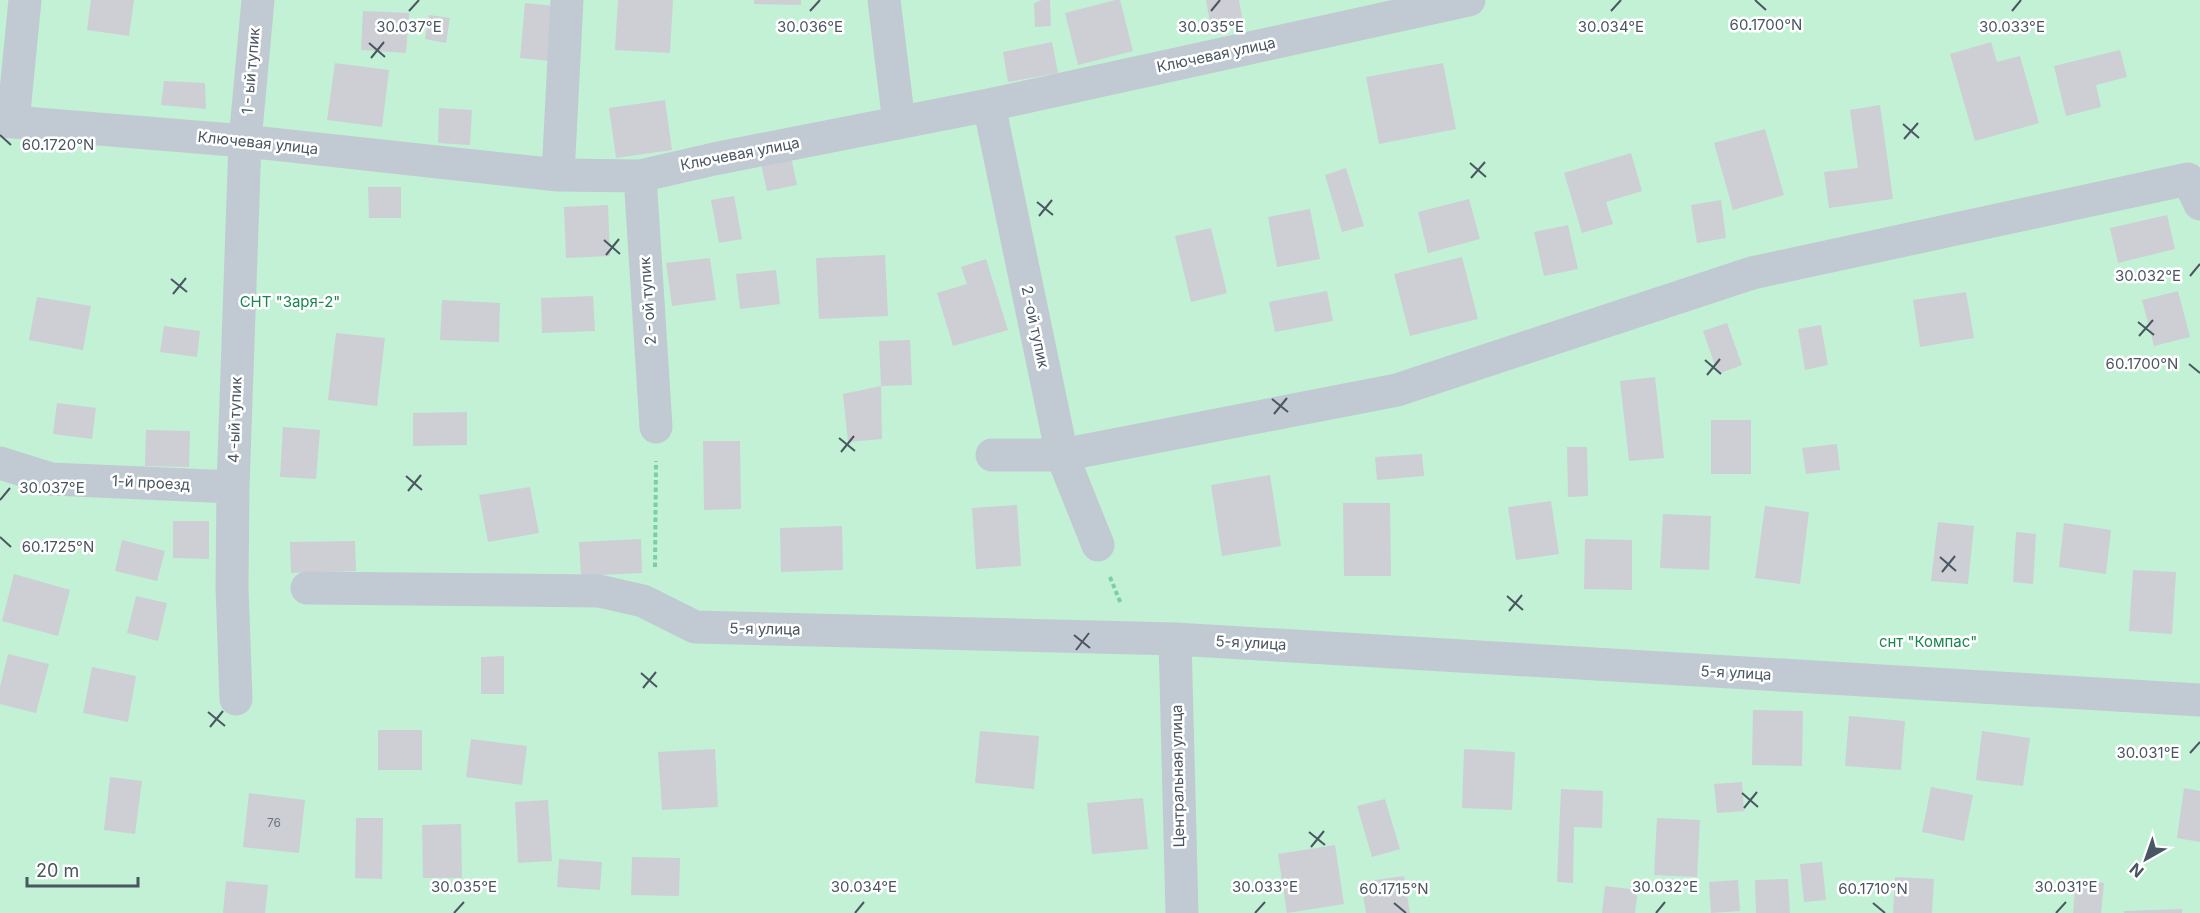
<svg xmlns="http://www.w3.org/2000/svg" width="2200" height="913" viewBox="0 0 2200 913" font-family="Inter,sans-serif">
  <rect width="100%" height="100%" fill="#f5f3f3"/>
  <path fill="#c3f1d5" d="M0,0H2200V913H0Z"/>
  <path fill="#cdcfd5" d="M91,0H134L129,36L87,30Z
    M618,0H673L670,53L615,50Z
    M754,0H801V5L754,4Z
    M1042,0H1050L1051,26L1035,27L1034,3Z
    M1115,0H1120L1133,51L1078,65L1065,13Z
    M1206,0H1239L1243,22L1211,28Z
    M525,3L555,6L549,61L520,58Z
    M363,11L409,13L406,53L361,50Z
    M429,15L450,18L446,43L425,39Z
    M1052,42L1058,73L1008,82L1003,52Z
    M1991,42L1997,62L2020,56L2039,123L1975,141L1950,54Z
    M2120,50L2127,77L2096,85L2101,107L2066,116L2054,66Z
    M335,63L389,70L382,127L327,120Z
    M1443,63L1456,129L1379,144L1366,77Z
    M164,81L205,83L206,109L161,105Z
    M665,100L672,150L616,158L609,108Z
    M1880,105L1893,199L1829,208L1824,172L1858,168L1850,110Z
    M439,108L472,110L470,145L438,143Z
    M1765,129L1784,195L1733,210L1714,143Z
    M790,152L797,185L767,191L760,159Z
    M1631,153L1642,191L1606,202L1613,224L1582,233L1564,173Z
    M1346,168L1364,226L1342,232L1325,175Z
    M368,187H401V218H369Z
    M734,196L742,239L719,243L711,200Z
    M1469,199L1480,239L1428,253L1418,212Z
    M1721,200L1726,238L1697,243L1691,205Z
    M608,205L610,256L566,258L564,207Z
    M1310,209L1320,259L1277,267L1268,217Z
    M2167,215L2175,249L2118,263L2110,228Z
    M1568,225L1578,269L1544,276L1534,232Z
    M1211,228L1227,293L1191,302L1175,236Z
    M885,255L888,316L819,319L816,258Z
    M1462,257L1478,319L1410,336L1394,274Z
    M710,258L716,300L672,306L666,263Z
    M986,259L1008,330L953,346L937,293L967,284L961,267Z
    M776,270L780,304L740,309L736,274Z
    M1327,291L1333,321L1275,332L1269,302Z
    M2178,291L2190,337L2154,346L2142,300Z
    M1966,292L1974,338L1920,347L1913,300Z
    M593,296L595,331L542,333L541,298Z
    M37,297L91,306L83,350L29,340Z
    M442,300L500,303L499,342L440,340Z
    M1727,323L1742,365L1718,374L1703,331Z
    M1821,325L1828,365L1805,370L1798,329Z
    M164,326L200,331L197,357L160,352Z
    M336,333L385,338L377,406L328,400Z
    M910,340L912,385L881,386L879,341Z
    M1655,377L1664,458L1629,461L1620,381Z
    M881,386L882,439L848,442L843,394Z
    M57,403L96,408L92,439L53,434Z
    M467,412V445L413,446V413Z
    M1711,420H1751V474H1711Z
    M283,427L320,430L316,479L280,477Z
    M146,430L190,431L189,467L145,466Z
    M703,441H740L741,509L704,510Z
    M1837,444L1840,470L1806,474L1802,448Z
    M1567,447H1587L1588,496L1568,497Z
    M1422,454L1424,476L1377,480L1375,457Z
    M1270,475L1281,546L1222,556L1211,485Z
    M530,487L539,533L488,542L479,495Z
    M1551,501L1559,554L1516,560L1508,507Z
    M1343,503H1390L1391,576H1344Z
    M1017,505L1021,566L976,569L972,508Z
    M1765,506L1809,512L1800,584L1755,578Z
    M1663,514L1711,516L1709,570L1660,568Z
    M173,521H209V559L173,558Z
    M1938,522L1974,526L1968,584L1931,581Z
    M2064,523L2111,530L2106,574L2059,567Z
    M842,526L843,570L781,572L780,528Z
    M2016,532L2036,534L2033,584L2013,582Z
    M641,539L642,573L581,576L579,542Z
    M1585,539L1632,540V590L1584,589Z
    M122,540L165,551L157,581L115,571Z
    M355,541L356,571L291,573L290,542Z
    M2133,570L2176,572L2172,634L2129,631Z
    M14,574L70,590L58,636L2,621Z
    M136,596L167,603L158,641L127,633Z
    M8,654L49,664L36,713L0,704V687Z
    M504,656V694H481V657Z
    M92,667L136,676L128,722L83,713Z
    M1753,710L1803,711L1802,766L1752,765Z
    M1849,716L1905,721L1901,770L1845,766Z
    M378,730H422V770H378Z
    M980,731L1039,736L1034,789L975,783Z
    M1982,731L2030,738L2023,786L1976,780Z
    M471,739L527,746L522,785L466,777Z
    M715,749L718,807L662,810L658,752Z
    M1464,749L1515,752L1512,810L1462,808Z
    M110,777L142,781L135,834L104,830Z
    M1742,782L1744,811L1717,813L1714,784Z
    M1931,787L1973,795L1964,841L1922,832Z
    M2184,788L2200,791V842L2177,838Z
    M1561,789L1603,791L1602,828L1574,827L1573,883L1557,882Z
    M249,793L305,800L299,853L243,847Z
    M1143,798L1148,849L1092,854L1087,803Z
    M1385,799L1400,849L1372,857L1357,806Z
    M548,800L552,861L518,863L515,802Z
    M356,818H383L382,879L355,878Z
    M1657,818L1700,820L1697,877L1654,875Z
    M461,824L462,878H423L422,825Z
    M1335,845L1344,904L1287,913L1278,854Z
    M632,857L680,858L679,896L631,895Z
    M559,859L602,862L600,890L557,887Z
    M1822,862L1826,900L1804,902L1800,864Z
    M1404,876L1410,913H1366L1361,882Z
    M1895,877L1934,879L1932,913H1893Z
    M1788,879L1790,913H1756L1755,880Z
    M1738,880L1740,911L1711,913L1709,882Z
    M2076,880L2104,883L2101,913H2073Z
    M226,881L268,885L265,913H223Z
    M1605,886L1638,890L1635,913H1602Z
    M2182,909V913H2124V911Z"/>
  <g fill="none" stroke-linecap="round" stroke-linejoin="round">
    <path stroke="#7ad0a6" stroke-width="4" stroke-dasharray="4.5 3" stroke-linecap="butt" d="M655,567L656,461
      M1110,577L1121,604"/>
    <path stroke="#c1cad2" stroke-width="33" d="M884,0L899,123
      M989,105L1062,455L1098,545
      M0,121L245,141L558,175L640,176L714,159L989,105L1469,0
      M13,122L25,0
      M558,175L567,0
      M640,176L656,427
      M992,455H1062L1397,390L1752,273L2188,179L2200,204
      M0,463L51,479L233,487
      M307,588L599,591L643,601L695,627L1175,639L2200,700
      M1175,639L1182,913
      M236,699L232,587L233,487L245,141L258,0"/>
  </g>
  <path fill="none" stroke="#4a5661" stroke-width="2" d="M1755,0L1766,10M409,11L419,0M810,11L820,0M1211,11L1220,0M1611,11L1621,0M2012,11L2021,0M369,43L385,57M371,58L384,42M1903,124L1919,138M0,135L11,145M1904,139L1918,123M1470,163L1486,177M1471,178L1485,162M1037,202L1053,215M1039,216L1052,200M604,240L620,254M606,255L619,239M2190,276L2200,264M171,279L187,292M173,294L186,278M2138,322L2154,335M2139,336L2153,320M1705,360L1721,374M2189,364L2200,373M1707,375L1720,359M1272,399L1288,412M1274,414L1287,398M839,438L855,451M841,452L854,436M406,476L422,490M408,491L421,475M0,500L10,488M0,537L11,547M1940,557L1956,571M1942,572L1955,556M1507,596L1523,610M1509,611L1522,595M1074,635L1090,648M1076,650L1089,633M641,673L657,687M643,688L656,672M208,712L225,726M210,727L223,711M2190,753L2200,742M1742,793L1758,807M1744,808L1757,792M1309,832L1325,845M1311,847L1324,831M1394,903L1406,913M1873,903L1885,913M454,913L464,902M855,913L864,902M1255,913L1265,902M1656,913L1665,902M2056,913L2066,902"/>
  <g text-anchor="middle" stroke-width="5" stroke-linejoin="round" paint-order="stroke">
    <g font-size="12" fill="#6b747e">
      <text x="274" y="827">76</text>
    </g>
    <g font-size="15" fill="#4a5661" stroke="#fff">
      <text transform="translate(1216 55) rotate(-12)" y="5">Ключевая улица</text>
      <text transform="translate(251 71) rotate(-85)" y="5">1 - ый тупик</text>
      <text transform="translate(258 143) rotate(6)" y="5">Ключевая улица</text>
      <text transform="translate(740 154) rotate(-11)" y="5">Ключевая улица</text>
      <text transform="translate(648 301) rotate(-94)" y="5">2 - ой тупик</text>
      <text transform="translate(1035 327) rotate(78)" y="5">2 -ой тупик</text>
      <text transform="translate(235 420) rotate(-88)" y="5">4 -ый тупик</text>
      <text transform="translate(151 483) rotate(3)" y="5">1-й проезд</text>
      <text transform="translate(765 629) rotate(1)" y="5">5-я улица</text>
      <text transform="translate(1251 643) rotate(3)" y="5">5-я улица</text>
      <text transform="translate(1736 673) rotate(3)" y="5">5-я улица</text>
      <text transform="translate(1178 776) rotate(-91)" y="5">Центральная улица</text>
    </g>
    <g font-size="15" fill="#17864f" stroke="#fff">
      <text x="290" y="307">СНТ "Заря-2"</text>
      <text x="1928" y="647">снт "Компас"</text>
    </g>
  </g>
  <g font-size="15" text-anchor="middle" fill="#4a5661" stroke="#fff" stroke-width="5" stroke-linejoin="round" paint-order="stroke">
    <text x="1766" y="30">60.1700°N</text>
    <text x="409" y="32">30.037°E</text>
    <text x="810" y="32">30.036°E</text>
    <text x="1211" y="32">30.035°E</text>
    <text x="1611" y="32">30.034°E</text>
    <text x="2012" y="32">30.033°E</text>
    <text x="58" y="150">60.1720°N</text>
    <text x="2148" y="281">30.032°E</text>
    <text x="2142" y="369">60.1700°N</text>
    <text x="52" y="493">30.037°E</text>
    <text x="58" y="552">60.1725°N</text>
    <text x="2148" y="758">30.031°E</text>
    <text x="464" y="892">30.035°E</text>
    <text x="864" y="892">30.034°E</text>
    <text x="1265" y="892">30.033°E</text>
    <text x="1665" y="892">30.032°E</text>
    <text x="2066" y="892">30.031°E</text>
    <text x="1394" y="894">60.1715°N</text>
    <text x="1873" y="894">60.1710°N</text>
  </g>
  <g transform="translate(2146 859) rotate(220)" stroke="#ffffff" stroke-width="4.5" paint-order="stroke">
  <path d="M0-4.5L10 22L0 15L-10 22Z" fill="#4a5661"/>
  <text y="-9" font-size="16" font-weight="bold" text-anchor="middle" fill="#4a5661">N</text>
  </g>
  <path d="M27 877v9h111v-9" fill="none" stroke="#4a5661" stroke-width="3"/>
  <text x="36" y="877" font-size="18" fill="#4a5661" stroke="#ffffff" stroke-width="4.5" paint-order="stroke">20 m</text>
</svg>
